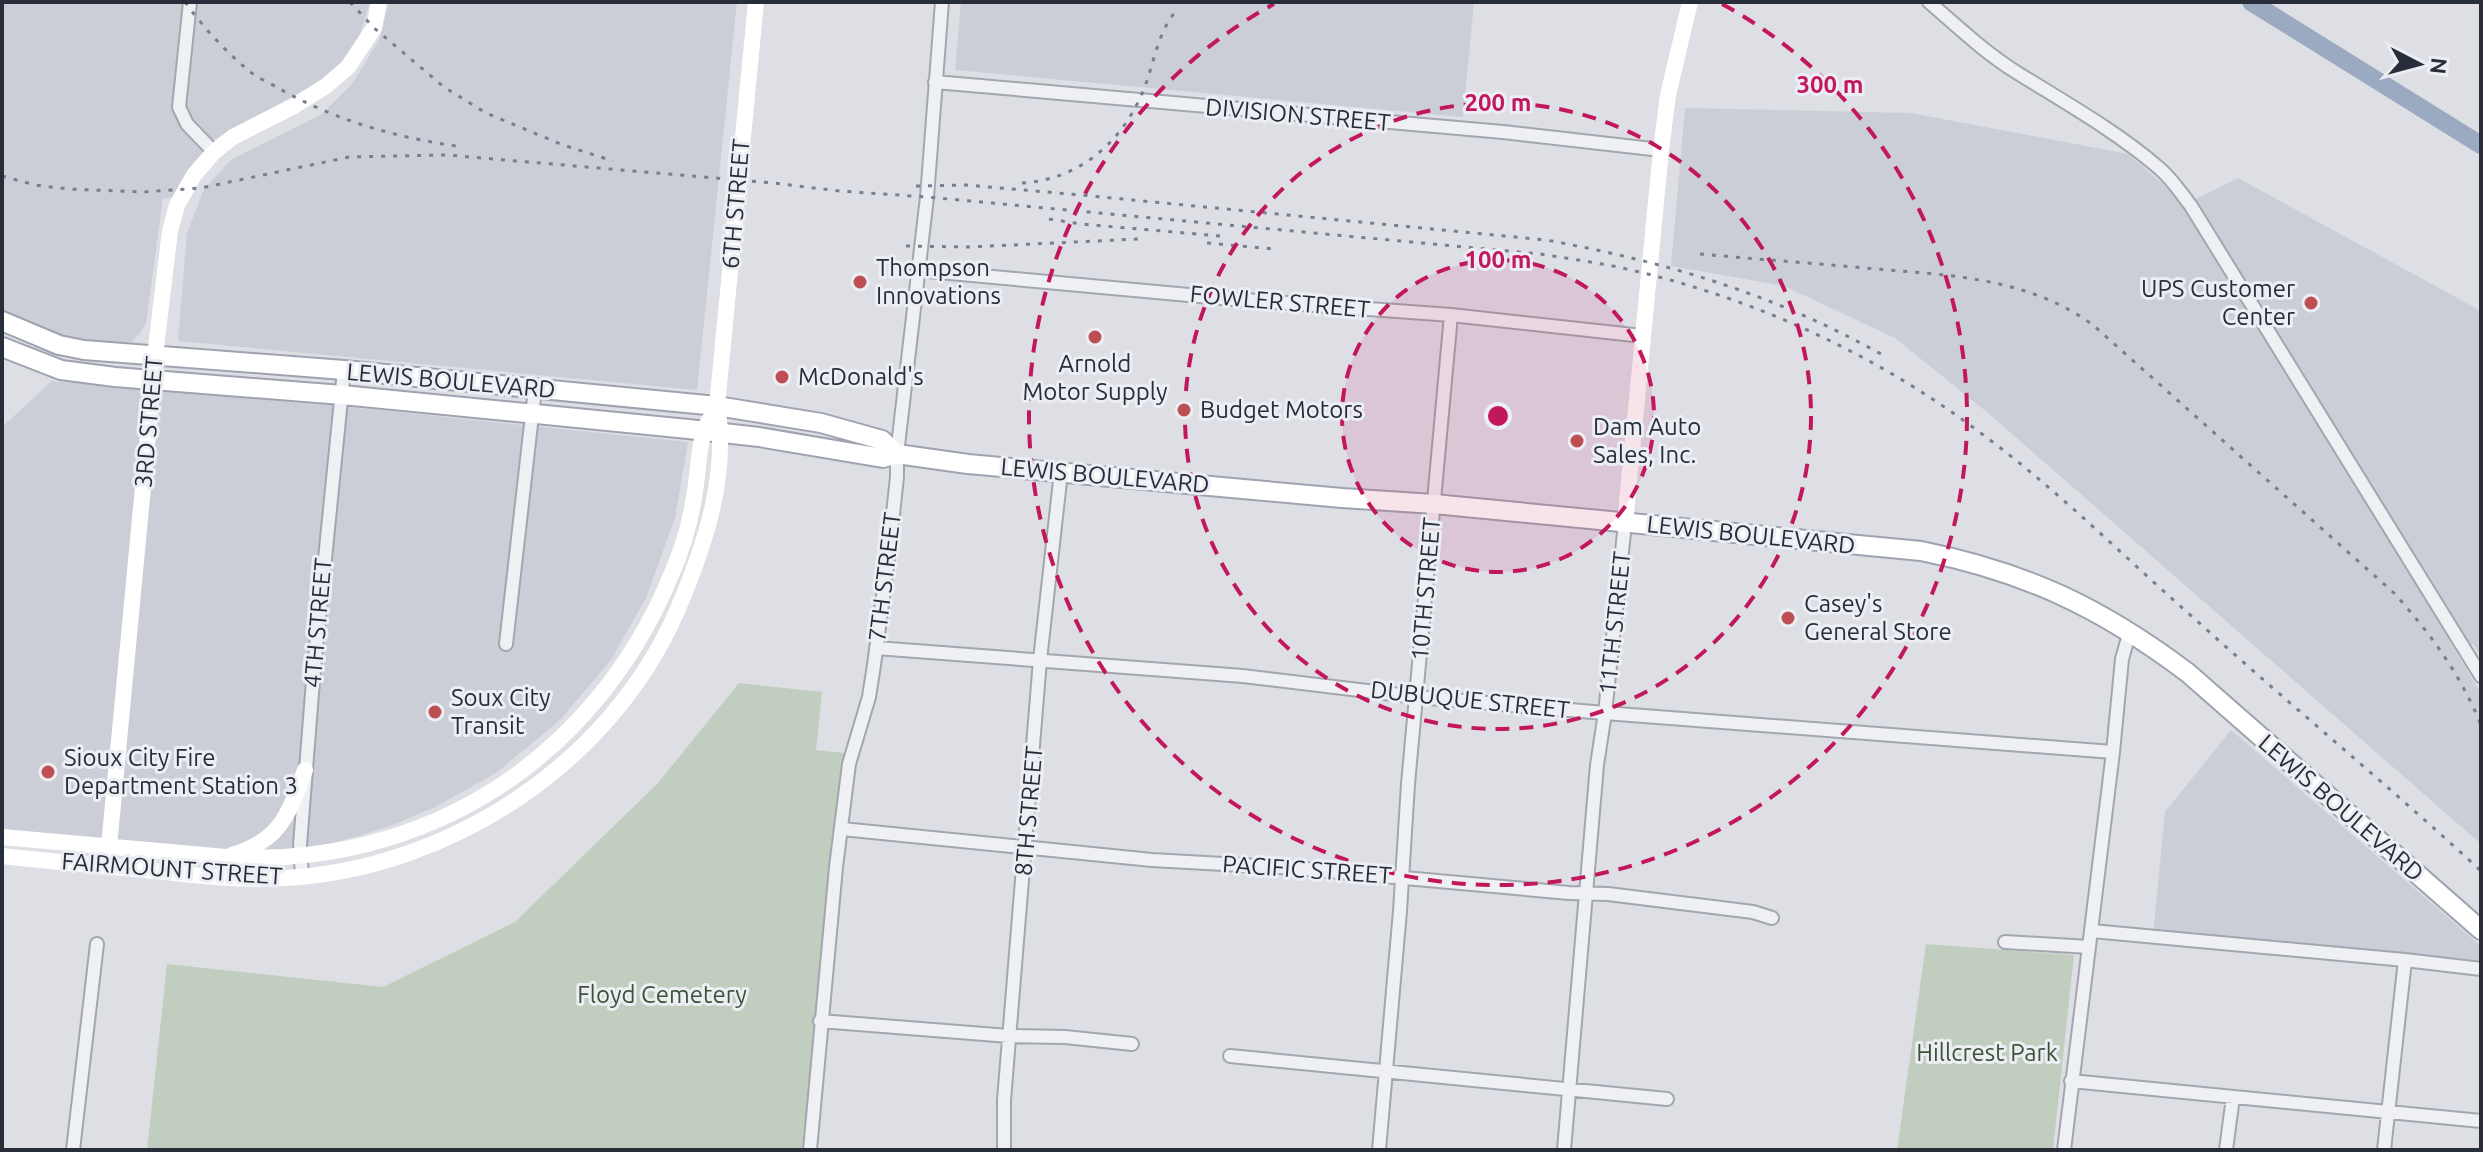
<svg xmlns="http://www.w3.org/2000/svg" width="2483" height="1152" viewBox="0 0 2483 1152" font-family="Ubuntu,sans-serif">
  <rect width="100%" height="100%" fill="#dddfe5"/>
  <path fill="#cbced6" d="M2,2H370L360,34L351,53L321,81L213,140L192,166L175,197L163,198L146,323L140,333L131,342L114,344L65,338L2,309Z
    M389,2H737L697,390L178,341L187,233L204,189L231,160L321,115L353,83L379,40Z
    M961,2H1474L1463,117L955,70Z
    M1685,108L1911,113L2128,154L2186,204L2238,178L2481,311V656L2474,645L2450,642L2481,694V844L1988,413L1895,338L1784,286L1671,266Z
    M52,381L348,407L688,442L675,518L646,598L611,660L560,720L496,773L435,807L398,823L362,835L310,849L279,852L212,849L2,831V427Z
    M2231,730L2481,946V967L2153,935L2165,812Z"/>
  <path fill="#c1cebf" d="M739,683L822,692L816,750L844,753L802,1150H147L167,964L383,987L515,922L658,783Z
    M1926,944L2074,955L2053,1150H1897Z"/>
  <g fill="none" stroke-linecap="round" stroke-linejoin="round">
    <path stroke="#9caac1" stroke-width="18" d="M2251,2L2481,145"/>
    <g stroke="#a3a6ae" stroke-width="16">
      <path id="minor" d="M190,2L179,107L187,124L214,152
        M1929,2C1957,26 1984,52 2016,72C2064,102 2116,131 2159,168C2172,179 2181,193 2191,206L2481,676
        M935,82L1503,132L1661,150
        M917,270L1232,299L1451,315L1643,336
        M506,644L535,389
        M876,648L1243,676L1417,697L1605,713L2113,752
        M842,829L1152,860L1295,868L1569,893L1608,894L1753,912L1772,918
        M302,877L300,845L314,668L344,370
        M2092,931L2405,960L2481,969
        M2005,942L2089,947
        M820,1021L1009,1036L1065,1037L1132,1044
        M1230,1056L1667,1099
        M2071,1081L2481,1121
        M73,1150L97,944
        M810,1150L836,867L849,764L869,697L874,665L889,551L897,477V454L927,197L942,2
        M1004,1150V1100L1040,660L1061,472
        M1379,1150L1400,911L1408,784L1451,315
        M1564,1150L1597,765L1605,713L1625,523
        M2064,1150L2113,752L2122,659L2130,631
        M2226,1150L2233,1097
        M2384,1150L2405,960"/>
    </g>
    <g stroke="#9ea3af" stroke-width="22">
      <path id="primary" d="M2,321L59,345L84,350L344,370L717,406L821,423L882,440L897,454
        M2,347L61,370L115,377L342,395L688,429L759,437L883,458L897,454L968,464L1342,498L1434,504L1921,551C2026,572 2102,608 2188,673L2481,930"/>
    </g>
    <use href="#minor" stroke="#eff0f4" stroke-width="12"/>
    <path stroke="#fff" stroke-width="16" d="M1625,523L1661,150L1668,95L1690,2
      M2,837L226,857C426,868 596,759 672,573C683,548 691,519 695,491C699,468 698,441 709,420
      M232,855C281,840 288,815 305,770
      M2,856C46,861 91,865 135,869C185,874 235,881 286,878C451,868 610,764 677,611C704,548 729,476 717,406L756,2
      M108,857L157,339L170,231L177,205L194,175L214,152L233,137L294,106L326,86L348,67L374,28L379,2"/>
    <use href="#primary" stroke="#fff" stroke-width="18"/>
    <path stroke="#787e8d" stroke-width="3" stroke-dasharray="4 8" stroke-linecap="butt" d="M185,2C203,27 225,51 248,70C257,78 270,83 280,89C335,120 394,137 456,146
      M350,2L374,28L444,87L486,113L563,145L613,161
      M2,176L35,185L68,189L143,192L201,188L349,157L447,155L773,183L839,191L927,197L1540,254C1566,258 1592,262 1618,267C1750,296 1875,353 1982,434C2058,490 2125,558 2196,620C2290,705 2388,785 2481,871
      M1022,183C1076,180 1118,146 1140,98C1151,75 1154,50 1165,28C1168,21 1174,14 1178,7
      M916,186L966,185L1081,195L1546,240C1667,262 1773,294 1881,354
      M1049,219L1081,224L1220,236
      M1207,243L1274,249
      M906,246L969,247L1139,239
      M1700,254C1755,259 1810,263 1865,268C1944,275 2026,276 2093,325L2394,593C2430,633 2461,675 2481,725"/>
  </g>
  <circle cx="1498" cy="416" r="156" fill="#c2185b" fill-opacity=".12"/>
  <g fill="none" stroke="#c2185b" stroke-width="4" stroke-dasharray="14 10">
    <circle cx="1498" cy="416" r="156"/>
    <circle cx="1498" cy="416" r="313"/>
    <path d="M1722 4A469 469 0 1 1 1274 4"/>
  </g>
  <g fill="#bd4f54" stroke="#eceef3" stroke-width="3">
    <circle cx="860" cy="282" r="8"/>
    <circle cx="2311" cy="303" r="8"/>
    <circle cx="1095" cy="337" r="8"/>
    <circle cx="782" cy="377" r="8"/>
    <circle cx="1184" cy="410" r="8"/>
    <circle cx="1577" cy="441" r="8"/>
    <circle cx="1788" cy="618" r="8"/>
    <circle cx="435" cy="712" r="8"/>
    <circle cx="48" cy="772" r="8"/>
  </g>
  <g text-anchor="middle" stroke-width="6" stroke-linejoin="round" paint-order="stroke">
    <g font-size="24" fill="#282d3a" stroke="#eceef3">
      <text transform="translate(1298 115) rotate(5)" y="8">DIVISION STREET</text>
      <text transform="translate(736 204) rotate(-85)" y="8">6TH STREET</text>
      <text transform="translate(1280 302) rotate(5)" y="8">FOWLER STREET</text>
      <text transform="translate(451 381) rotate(5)" y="8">LEWIS BOULEVARD</text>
      <text transform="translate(149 422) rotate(-85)" y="8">3RD STREET</text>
      <text transform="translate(1105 476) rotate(5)" y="8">LEWIS BOULEVARD</text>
      <text transform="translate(1751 535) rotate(6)" y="8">LEWIS BOULEVARD</text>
      <text transform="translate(885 577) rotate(-83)" y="8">7TH STREET</text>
      <text transform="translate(1426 589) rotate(-85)" y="8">10TH STREET</text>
      <text transform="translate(318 623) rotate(-85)" y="8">4TH STREET</text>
      <text transform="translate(1615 623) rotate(-84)" y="8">11TH STREET</text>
      <text transform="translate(1470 700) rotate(6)" y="8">DUBUQUE STREET</text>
      <text transform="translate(2341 808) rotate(41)" y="8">LEWIS BOULEVARD</text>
      <text transform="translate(1029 811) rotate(-85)" y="8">8TH STREET</text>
      <text transform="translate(172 869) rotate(4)" y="8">FAIRMOUNT STREET</text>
      <text transform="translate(1307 870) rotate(4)" y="8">PACIFIC STREET</text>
    </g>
    <g font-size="24" fill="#282d3a" stroke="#eceef3" text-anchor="start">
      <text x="876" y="276">Thompson<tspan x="876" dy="28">Innovations</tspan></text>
      <text x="2295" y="297" text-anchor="end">UPS Customer<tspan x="2295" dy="28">Center</tspan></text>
      <text x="1095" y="372" text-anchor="middle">Arnold<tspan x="1095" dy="28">Motor Supply</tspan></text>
      <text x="798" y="385">McDonald's</text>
      <text x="1200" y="418">Budget Motors</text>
      <text x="1593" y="435">Dam Auto<tspan x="1593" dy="28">Sales, Inc.</tspan></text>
      <text x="1804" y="612">Casey's<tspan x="1804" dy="28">General Store</tspan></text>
      <text x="451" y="706">Soux City<tspan x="451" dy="28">Transit</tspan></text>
      <text x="64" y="766">Sioux City Fire<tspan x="64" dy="28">Department Station 3</tspan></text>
    </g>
    <g font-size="24" fill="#3a5437" stroke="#eceef3">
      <text x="662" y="1003">Floyd Cemetery</text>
      <text x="1987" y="1061">Hillcrest Park</text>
    </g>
  </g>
  <circle cx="1498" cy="416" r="12" fill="#c2185b" stroke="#eceef3" stroke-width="4"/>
  <g font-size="24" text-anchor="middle" font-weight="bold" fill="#c2185b" stroke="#eceef3" stroke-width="6" stroke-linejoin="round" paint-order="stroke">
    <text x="1830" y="93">300 m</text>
    <text x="1498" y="111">200 m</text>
    <text x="1498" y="268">100 m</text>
  </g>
  <rect width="2483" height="1152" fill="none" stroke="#282d3a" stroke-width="8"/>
  <g transform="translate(2419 64) rotate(96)" stroke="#eceef3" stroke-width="6" paint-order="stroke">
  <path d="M0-6L14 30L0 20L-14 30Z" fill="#282d3a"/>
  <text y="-12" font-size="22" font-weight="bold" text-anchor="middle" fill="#282d3a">N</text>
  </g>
</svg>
